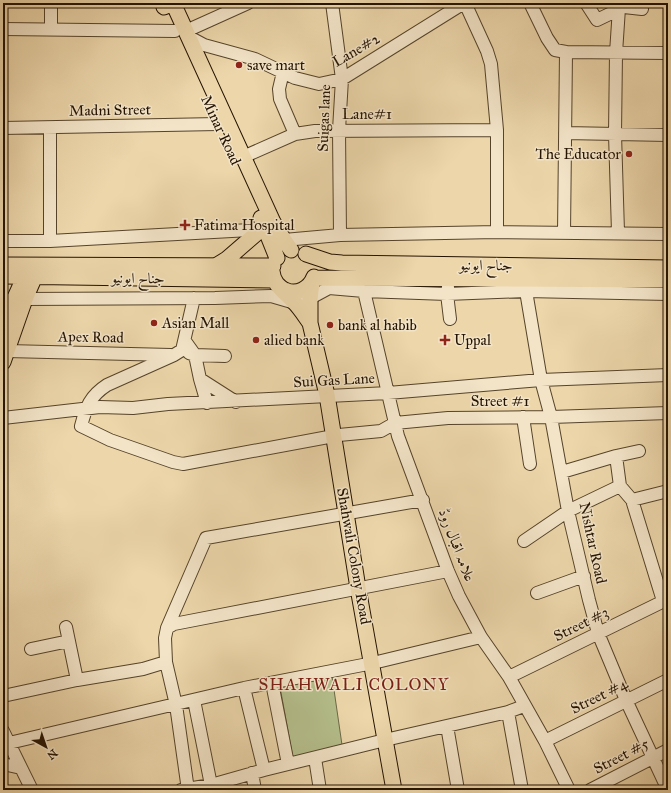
<svg xmlns="http://www.w3.org/2000/svg" width="671" height="793" viewBox="0 0 671 793" font-family="'IM FELL Great Primer',Amiri,serif">
  <rect width="100%" height="100%" fill="#ecd6aa"/>
  <filter id="stains"><feTurbulence type="fractalNoise" baseFrequency=".005" numOctaves="4"/><feColorMatrix values="0 0 0 0 .2 0 0 0 0 .09 0 0 0 0 .02 0 0 0 .5 -.17"/></filter>
  <radialGradient id="worn" r=".72"><stop offset=".6" stop-color="#630" stop-opacity="0"/><stop offset="1" stop-color="#630" stop-opacity=".3"/></radialGradient>
  <path fill="#b4be8b" stroke="#6c6846" d="M332,676L342,745L293,758L280,687Z"/>
  <g fill="none" stroke-linecap="round" stroke-linejoin="round">
    <g stroke="#55432a" stroke-width="14">
      <path id="minor" d="M332,3L342,79L339,130L340,235
        M465,3L487,51L491,64L497,130V232
        M530,3L547,38L555,50L566,52
        M586,3L597,20L624,7L642,9
        M3,29L175,31
        M51,30V3
        M186,31L248,3
        M189,37L204,45L255,59L295,78L319,84L342,79L464,3
        M283,72L279,89L280,99L295,134
        M3,128L218,124
        M50,128V241
        M565,133L668,135
        M243,157L295,134L315,131L497,130
        M618,232L615,134L616,53L619,8
        M564,233L566,52L668,53
        M284,240L340,235L497,232L668,234
        M3,241H50L250,230L263,227
        M448,287L447,294L450,319
        M364,291L398,436L448,571L459,596L481,637L509,677L545,741L569,790
        M526,291L541,380L551,417L568,511L589,600L598,633L626,700L668,790
        M194,298L182,350L174,355L107,385C90,396 86,407 81,426L110,440L173,462L183,464L339,435L381,431L395,423L448,418L551,417L668,413
        M3,301L25,299L215,298L271,296L295,303L303,302L329,288L364,291L447,294L526,291L668,294
        M185,341L195,355L200,379L207,403
        M7,351L171,355
        M189,353L195,355L225,356
        M200,379L236,402
        M523,417L530,464
        M3,418L100,407L133,408L168,404L388,393L541,380L668,375
        M639,451L616,456L620,486L632,500L663,601
        M562,472L616,456
        M632,500L668,491
        M524,541L568,511L620,486
        M537,593L584,576
        M66,627L77,680
        M167,628L174,624L448,571
        M31,649L69,641
        M166,662L176,705L188,790
        M509,677L668,599
        M272,683L288,764
        M244,688L264,770
        M3,696L77,680L143,669L166,662L165,638L167,628L206,538L423,500
        M194,700L211,785
        M508,712L522,790
        M447,726L458,790
        M3,731L32,790
        M545,741L668,680
        M9,743L244,688L373,663L481,637
        M315,758L320,790
        M3,764L21,768
        M252,773L255,790
        M181,790L211,785L264,770L385,740L508,712L524,706
        M590,790L668,750"/>
    </g>
    <g stroke="#231200" stroke-width="17">
      <path id="major" d="M164,7L173,3L273,222L284,240L291,250
        M261,218L277,258
        M306,254L330,262L342,263L668,268
        M3,265L273,266
        M214,267L227,259L265,226
        M272,271C273,285 285,292 294,302C300,308 305,316 310,323
        M3,276L274,280
        M314,278L668,280
        M312,282L310,299V323L327,395L358,588L394,790
        M277,284C279,286 282,289 285,290C297,296 310,288 314,277
        M3,324L23,280
        M3,362L25,299L35,276L37,268"/>
    </g>
    <use href="#minor" stroke="#f3e4c8" stroke-width="12"/>
    <use href="#major" stroke="#ecd6aa" stroke-width="15"/>
  </g>
  <g fill="#8f2418" stroke="#f3e4c8" stroke-width="1.5">
    <circle cx="239" cy="65" r="4"/>
    <circle cx="629" cy="154" r="4"/>
    <path d="M183 219h4v4h4v4h-4v4h-4v-4h-4v-4h4z"/>
    <circle cx="154" cy="323" r="4"/>
    <circle cx="330" cy="325" r="4"/>
    <circle cx="256" cy="340" r="4"/>
    <path d="M443 334h4v4h4v4h-4v4h-4v-4h-4v-4h4z"/>
  </g>
  <g text-anchor="middle" stroke-width="3" stroke-linejoin="round" paint-order="stroke">
    <g font-size="15" fill="#231200" stroke="#f3e4c8">
      <text transform="translate(356 50) rotate(-30)" y="5">Lane#2</text>
      <text transform="translate(110 110) rotate(-1)" y="5">Madni Street</text>
      <text x="367" y="119">Lane#1</text>
      <text transform="translate(324 118) rotate(-88)" y="5">Suigas lane</text>
      <text transform="translate(221 130) rotate(65)" y="5">Minar Road</text>
      <text transform="translate(486 265) rotate(1)" y="5">جناح ایونیو</text>
      <text transform="translate(138 278) rotate(1)" y="5">جناح ایونیو</text>
      <text transform="translate(91 337) rotate(1)" y="5">Apex Road</text>
      <text transform="translate(334 380) rotate(-3)" y="5">Sui Gas Lane</text>
      <text x="500" y="406">Street #1</text>
      <text transform="translate(593 543) rotate(78)" y="5">Nishtar Road</text>
      <text transform="translate(457 545) rotate(69)" y="5">علامہ اقبال روڈ</text>
      <text transform="translate(354 556) rotate(80)" y="5">Shahwali Colony Road</text>
      <text transform="translate(581 624) rotate(-26)" y="5">Street #3</text>
      <text transform="translate(599 696) rotate(-26)" y="5">Street #4</text>
      <text transform="translate(621 756) rotate(-27)" y="5">Street #5</text>
    </g>
    <g font-size="15" fill="#231200" stroke="#f3e4c8" text-anchor="start">
      <text x="247" y="70">save mart</text>
      <text x="621" y="159" text-anchor="end">The Educator</text>
      <text x="194" y="230">Fatima Hospital</text>
      <text x="162" y="328">Asian Mall</text>
      <text x="338" y="330">bank al habib</text>
      <text x="264" y="345">alied bank</text>
      <text x="454" y="345">Uppal</text>
    </g>
    <g font-size="17" letter-spacing="1" fill="#7a1f14" stroke="#f3e4c8">
      <text x="354" y="690">SHAHWALI COLONY</text>
    </g>
  </g>
  <rect width="671" height="793" fill="none" stroke="#ecd6aa" stroke-width="16"/>
  <rect x="4" y="4" width="663" height="785" fill="none" stroke="#231200" stroke-width="2"/>
  <rect x="8" y="8" width="655" height="777" fill="none" stroke="#231200"/>
  <g transform="translate(46 747) rotate(140)" stroke="#f3e4c8" stroke-width="3" paint-order="stroke">
  <path d="M0-3L7 15L0 10L-7 15Z" fill="#231200"/>
  <text y="-6" font-size="11" font-weight="bold" text-anchor="middle" fill="#231200">N</text>
  </g>
  <rect width="100%" height="100%" filter="url(#stains)"/>
  <rect width="100%" height="100%" fill="url(#worn)"/>
</svg>
